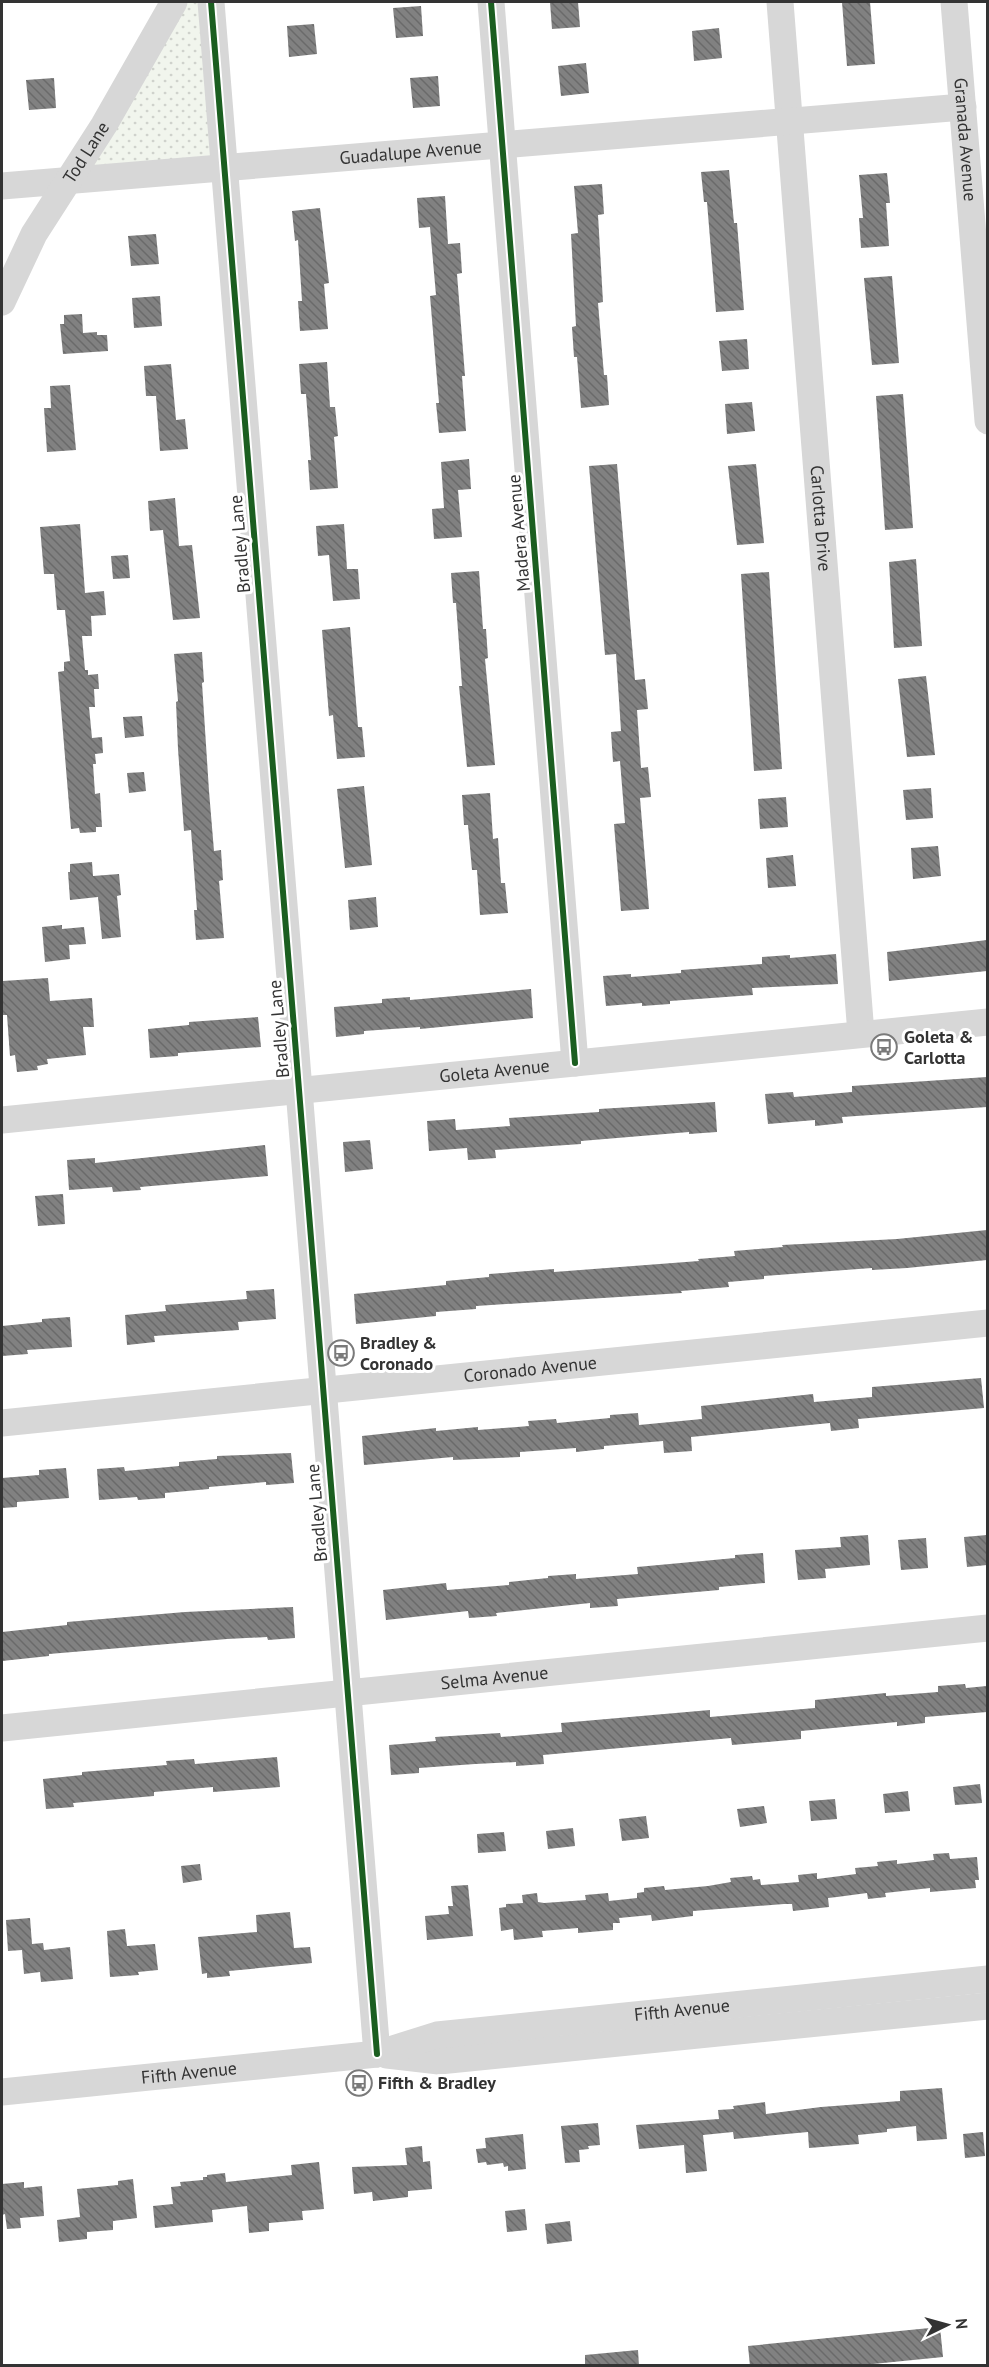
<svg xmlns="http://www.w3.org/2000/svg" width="989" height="2367" viewBox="0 0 989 2367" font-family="'PT Sans',sans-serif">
  <defs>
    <pattern id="grass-dots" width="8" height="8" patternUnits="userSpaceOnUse" patternTransform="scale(1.5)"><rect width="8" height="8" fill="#f1f5ed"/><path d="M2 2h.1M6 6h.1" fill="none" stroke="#cfd2cc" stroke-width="1.8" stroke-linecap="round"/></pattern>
    <pattern id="building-back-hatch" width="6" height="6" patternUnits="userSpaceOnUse" patternTransform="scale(1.5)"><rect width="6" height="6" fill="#818181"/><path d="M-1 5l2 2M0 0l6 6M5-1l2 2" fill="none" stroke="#6a6a6a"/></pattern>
  </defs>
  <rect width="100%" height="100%" fill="#fff"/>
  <path fill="url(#grass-dots)" d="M174,2H211L224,167L66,181Z"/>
  <path fill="url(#building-back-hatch)" d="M550,2H578L580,27L552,29Z
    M842,2H870L875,64L847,66Z
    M421,6L423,36L396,38L393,8Z
    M314,24L317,54L289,57L287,26Z
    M719,28L722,58L694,61L692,31Z
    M586,63L589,93L561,96L558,66Z
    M438,76L440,106L413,108L410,78Z
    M54,78L56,108L29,110L26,80Z
    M729,170L734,223H737L744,310L716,312L707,202H704L701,172Z
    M887,173L890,203H886L889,246L861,248L859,218H863L859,175Z
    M602,184L604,214L598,215L603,302L598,303L604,375H607L609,405L581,408L577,357H574L572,327L576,326L571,234L578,233L574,186Z
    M445,196L448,244L460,243L462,273L457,274L465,376H462L466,431L439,433L436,403H439L430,296L436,295L430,227L419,228L417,198Z
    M320,208L329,283L324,284L328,329L300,331L298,301H302L298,240L295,241L292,211Z
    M156,234L159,264L131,266L128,236Z
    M892,276L899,363L872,365L864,278Z
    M160,296L162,326L134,328L132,298Z
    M82,314L83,333L97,332V335H107L108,351L63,354L60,324H64V315Z
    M747,339L749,369L722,371L719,341Z
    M327,362L330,407H335L338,436L334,437L338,488L310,490L308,460H311L306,394H301L299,364Z
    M171,364L176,420L185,419L188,449L160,451L156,396H146L144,366Z
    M70,385L76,450L47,452L44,408H51L50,386Z
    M903,394L913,528L885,530L876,396Z
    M752,402L755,431L727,434L725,404Z
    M469,459L471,489L458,490L462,537L434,539L432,509L444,508L441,462Z
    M617,464L635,680L645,679L648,709L637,710L641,768L648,767L651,797L640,798L649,909L621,911L614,824L625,823L620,761L613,762L611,732L621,731L616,654L605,655L589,466Z
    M756,464L764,543L737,545L728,466Z
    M175,498L179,546L192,545L200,618L173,620L163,530L150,531L148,501Z
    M80,524L85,593L104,591L106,615L91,616L92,636H82L85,670H88V675L98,674L99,689H94L95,707H89L92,738L102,737L103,753L95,754L96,764H93L95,794L100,793L102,827H96V832L80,833L79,828L71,829L58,672L64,671V662L70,661L65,610H57L54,574H44L40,527Z
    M344,524L347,569H358L360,599L333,601L329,555L318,556L316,526Z
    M128,555L130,578L113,579L111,556Z
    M916,559L922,646L894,648L889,562Z
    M479,571L483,629H486L488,658L485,659L495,765L467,767L459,686H462L456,603H453L451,573Z
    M769,572L782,769L754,771L741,574Z
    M350,627L358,727H362L365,757L337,759L333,715L329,716L322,630Z
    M202,652L204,682L202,683L209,791L214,851L221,850L223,880L219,881L224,938L196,940L194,910H197L191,830L184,831L178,749L176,702L178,701L174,654Z
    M926,676L935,755L907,757L898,679Z
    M142,716L144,736L125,738L123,717Z
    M144,772L146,791L129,793L127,773Z
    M364,786L372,865L345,868L337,789Z
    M931,788L933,818L906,820L903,790Z
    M490,793L493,839L498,838L501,883H505L508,913L480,915L477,870H472L468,825H464L462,795Z
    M786,797L788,827L760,829L758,799Z
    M938,846L941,876L913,879L911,848Z
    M793,855L796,886L768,888L766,858Z
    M92,862L93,876L119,874L121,895L117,896L121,937L102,939L98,897L70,900L68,872H70V864Z
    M376,897L378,927L350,930L348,900Z
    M62,925V929L84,927L86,944L69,945L70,959L45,962L42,927Z
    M987,940V971L889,981L887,952Z
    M836,954L838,984L752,988L753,995L670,1001V1004L642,1006V1003L606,1006L603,976L631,974V977L681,973V970L762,964V957L790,955V958Z
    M48,978L50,1001L92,998L94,1027H83L86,1055L47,1059L48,1064L37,1066L38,1070L17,1072L15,1055L10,1056L7,1015H2V984L3,981Z
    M531,989L533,1018L420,1029V1027L364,1031V1034L336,1037L334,1007L382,1003V999L410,997V1000Z
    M258,1017L261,1047L178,1053V1056L150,1058L148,1029L189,1025V1022Z
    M987,1077V1107L842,1117L843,1123L815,1126V1120L768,1124L765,1094L793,1092L794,1097L852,1092V1086Z
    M715,1102L717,1132L689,1134V1132L581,1141V1144L495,1150L496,1158L468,1160L467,1148L429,1151L427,1121L455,1119L456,1130L510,1126L509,1118L599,1112V1109Z
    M370,1140L373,1169L345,1172L343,1142Z
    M265,1145L268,1176L140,1187L141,1190L113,1192L112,1187L69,1190L67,1160L95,1158V1163Z
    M63,1194L65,1224L38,1226L35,1196Z
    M987,1230V1260L907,1268L872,1270V1268L764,1276V1279L728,1282L729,1287L681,1291L682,1293L476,1306V1309L436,1312V1316L356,1324L354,1294L446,1285V1281L489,1277V1274L554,1269V1272L699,1261L698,1259L735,1256L734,1251L783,1247L782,1245L897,1239Z
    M274,1289L276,1319L238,1322L239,1330L154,1336L155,1342L127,1345L125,1315L166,1311L165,1305L247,1299L246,1291Z
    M70,1317L72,1347L27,1350L28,1354L2,1356V1326L42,1322V1319Z
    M981,1378L984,1408L858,1419L859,1428L831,1431L830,1423L691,1437L692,1451L664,1453L663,1441L604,1446V1449L576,1452V1448L520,1452V1457L453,1460V1457L364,1465L362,1436L436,1428V1431L478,1427V1430L529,1426L528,1421L556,1419L557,1423L610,1418V1415L638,1413L639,1425L702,1419L701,1406L813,1394L814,1402L872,1397V1387Z
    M291,1453L294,1483L266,1485V1482L209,1487V1489L165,1493V1498L138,1500L137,1497L99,1500L97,1469L124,1467L125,1471L179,1466V1462L217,1459V1456Z
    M66,1468L69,1498L17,1502V1507L2,1508V1478L39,1475V1470Z
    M868,1535L870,1565L825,1569L826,1578L798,1580L795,1550L841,1547L840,1537Z
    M987,1535V1565L967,1567L964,1537Z
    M926,1538L928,1568L901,1570L898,1540Z
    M763,1553L765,1583L719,1587V1590L617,1599L618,1606L590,1608V1603L496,1613L497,1616L469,1618L468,1611L386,1620L383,1590L446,1583L447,1590L509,1585V1582L548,1578V1576L576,1574V1579L638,1574L637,1567L735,1558V1555Z
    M293,1607L295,1638L268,1640L267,1637L227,1639L49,1654V1656L2,1661V1632L67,1625V1622L185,1612Z
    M965,1684L966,1688L987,1686V1712L925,1717V1723L897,1726V1722L801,1731V1739L732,1745L731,1738L543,1755L544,1764L516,1766V1762L475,1764L419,1768V1773L391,1775L389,1745L436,1741L435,1737L500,1733L501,1737L562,1732L561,1723L710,1710V1717L815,1708V1700L886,1693V1696L938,1692V1686Z
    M277,1757L280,1787L213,1792V1787L154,1792V1796L73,1803L74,1807L46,1809L43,1779L82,1775V1772L167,1765L166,1761L194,1759L195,1764Z
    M980,1784L982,1803L955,1805L953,1787Z
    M908,1791L910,1811L885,1813L883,1794Z
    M835,1799L837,1819L811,1821L809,1801Z
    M764,1806L767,1823L740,1827L737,1809Z
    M646,1816L649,1838L622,1841L619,1819Z
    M573,1828L575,1846L548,1849L546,1831Z
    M504,1832L506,1851L478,1853L477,1834Z
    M949,1853L950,1859L977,1857L979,1880H975L976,1888L930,1892V1888L885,1893L886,1897L868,1899L867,1893L837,1897L828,1898L829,1907L793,1911L792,1904H784L693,1911V1916L652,1921L651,1915L619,1918L620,1923H613V1930L578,1933V1928L542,1931L543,1937L514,1940L513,1929L501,1931L499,1908L506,1907V1904L523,1903L522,1895L537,1893L538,1902L544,1903L586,1900L585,1895L608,1893L609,1901L637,1898V1893L644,1892V1888L664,1886L665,1890L708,1886L731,1882L730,1878L752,1876L753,1880L760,1879L761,1885L799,1882L798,1875L817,1873V1879L856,1874L855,1868L878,1866L877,1862L897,1860V1864L934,1860L933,1854Z
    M200,1864L202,1880L183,1883L181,1866Z
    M468,1885L473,1936L427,1940L425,1916L449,1914L448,1906H453L451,1886Z
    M290,1912L294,1948L310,1947L312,1963L229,1971L230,1976L207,1978V1973L202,1974L198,1937L257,1932L256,1915Z
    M30,1918L32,1944L43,1943L44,1950L70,1947L73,1979L41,1982L40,1972L24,1974L22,1950L8,1951L6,1920Z
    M125,1929L127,1946L155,1944L158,1970L138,1972L139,1975L110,1977L107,1931Z
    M942,2088L947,2139L917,2141L916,2126L887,2129V2132L858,2135L859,2144L809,2148L808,2132L734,2139L733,2132L703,2135L707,2171L686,2173L684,2145L639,2149L636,2125L719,2119L718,2110L734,2109L733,2106L765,2102L766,2114L821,2107L900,2101V2091Z
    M598,2123L600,2145L588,2146L589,2149L579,2150L580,2162L565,2163L561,2126Z
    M983,2132L985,2156L965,2158L963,2134Z
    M523,2134L526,2169L508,2171V2166L504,2167L503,2163L487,2165L486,2162L478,2163L476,2149L486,2148L485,2138Z
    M422,2146L423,2162L430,2161L432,2189L408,2191V2197L373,2201L372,2192L354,2194L352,2167L407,2165L405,2148Z
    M319,2162L324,2209L302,2211L303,2220L269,2223V2231L249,2233L247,2206L212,2210L213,2222L155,2228L153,2206L173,2204L171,2187L181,2186L180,2182L203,2180V2177H207V2175L225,2173L226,2182L292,2175L291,2165Z
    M133,2179L137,2218L113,2221V2230L87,2232V2239L59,2242L57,2220L80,2217L77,2189L118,2185V2181Z
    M24,2182V2188L42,2186L44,2216L20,2218L21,2228L7,2229L5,2214L2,2215V2184Z
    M525,2209L527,2230L507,2232L505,2211Z
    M570,2221L572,2241L547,2244L545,2224Z
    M940,2327L943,2357L853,2366H750L748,2346Z
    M638,2350L639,2366H585V2355Z"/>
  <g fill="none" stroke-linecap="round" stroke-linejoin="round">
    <g stroke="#d7d7d7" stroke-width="27">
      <path d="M211,2L377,2054"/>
      <path d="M491,2L575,1063"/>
      <path id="s1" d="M780,2L861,1034"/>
      <path id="s2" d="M954,2L988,421"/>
      <path id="s3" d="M2,186L963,107"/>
      <path id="s4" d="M2,302L34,234L104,125L174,2"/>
      <path id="s5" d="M2,1120L988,1022"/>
      <path id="s6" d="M2,1423L988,1323"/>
      <path id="s7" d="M2,1728L988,1628"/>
      <path d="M387,2055L439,2061L988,2006"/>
      <path id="s8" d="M2,2092L377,2054L437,2035L988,1979"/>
    </g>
    <g stroke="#fff" stroke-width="10">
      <path id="cycleway" d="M211,2L377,2054
        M491,2L575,1063"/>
    </g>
    <use href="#cycleway" stroke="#1b5e20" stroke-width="6"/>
  </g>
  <defs>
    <g id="bus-ring" transform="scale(1.35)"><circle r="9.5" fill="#fff" stroke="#7a7a7a" stroke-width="1.5"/><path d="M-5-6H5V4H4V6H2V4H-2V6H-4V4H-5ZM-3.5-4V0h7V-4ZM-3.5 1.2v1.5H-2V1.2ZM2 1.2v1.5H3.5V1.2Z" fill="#7a7a7a"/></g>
  </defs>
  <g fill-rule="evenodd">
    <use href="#bus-ring" x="884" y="1047"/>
    <use href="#bus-ring" x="341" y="1353"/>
    <use href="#bus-ring" x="359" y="2083"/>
  </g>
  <g text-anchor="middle" stroke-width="6" stroke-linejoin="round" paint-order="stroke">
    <g font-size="18" fill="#333" stroke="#fff">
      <text dy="6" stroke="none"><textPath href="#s2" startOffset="138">Granada Avenue</textPath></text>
      <text dy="6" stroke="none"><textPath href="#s4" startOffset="172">Tod Lane</textPath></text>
      <text dy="6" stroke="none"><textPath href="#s3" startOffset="410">Guadalupe Avenue</textPath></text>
      <text dy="6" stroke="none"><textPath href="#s1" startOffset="518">Carlotta Drive</textPath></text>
      <text transform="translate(519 533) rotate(-95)" y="6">Madera Avenue</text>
      <text transform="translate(240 544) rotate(-95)" y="6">Bradley Lane</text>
      <text transform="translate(279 1029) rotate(-95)" y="6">Bradley Lane</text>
      <text dy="6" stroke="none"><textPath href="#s5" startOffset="495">Goleta Avenue</textPath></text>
      <text dy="6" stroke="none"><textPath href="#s6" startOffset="531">Coronado Avenue</textPath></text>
      <text transform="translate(317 1513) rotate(-95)" y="6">Bradley Lane</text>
      <text dy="6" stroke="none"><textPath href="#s7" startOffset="495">Selma Avenue</textPath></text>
      <text dy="6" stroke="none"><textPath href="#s8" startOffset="686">Fifth Avenue</textPath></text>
      <text dy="6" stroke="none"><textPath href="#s8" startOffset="188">Fifth Avenue</textPath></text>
    </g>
    <g font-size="18" font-weight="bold" fill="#333" stroke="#fff" text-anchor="start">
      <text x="904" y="1043">Goleta &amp;<tspan x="904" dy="21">Carlotta</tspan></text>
      <text x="360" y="1349">Bradley &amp;<tspan x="360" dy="21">Coronado</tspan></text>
      <text x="378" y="2089">Fifth &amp; Bradley</text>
    </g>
  </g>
  <rect width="989" height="2367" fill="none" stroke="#333333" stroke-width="6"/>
  <g transform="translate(947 2325) rotate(85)" stroke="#ffffff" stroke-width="4.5" paint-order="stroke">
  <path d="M0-4.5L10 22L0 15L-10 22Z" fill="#333333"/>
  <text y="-9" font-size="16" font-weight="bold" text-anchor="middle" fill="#333333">N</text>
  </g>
</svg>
